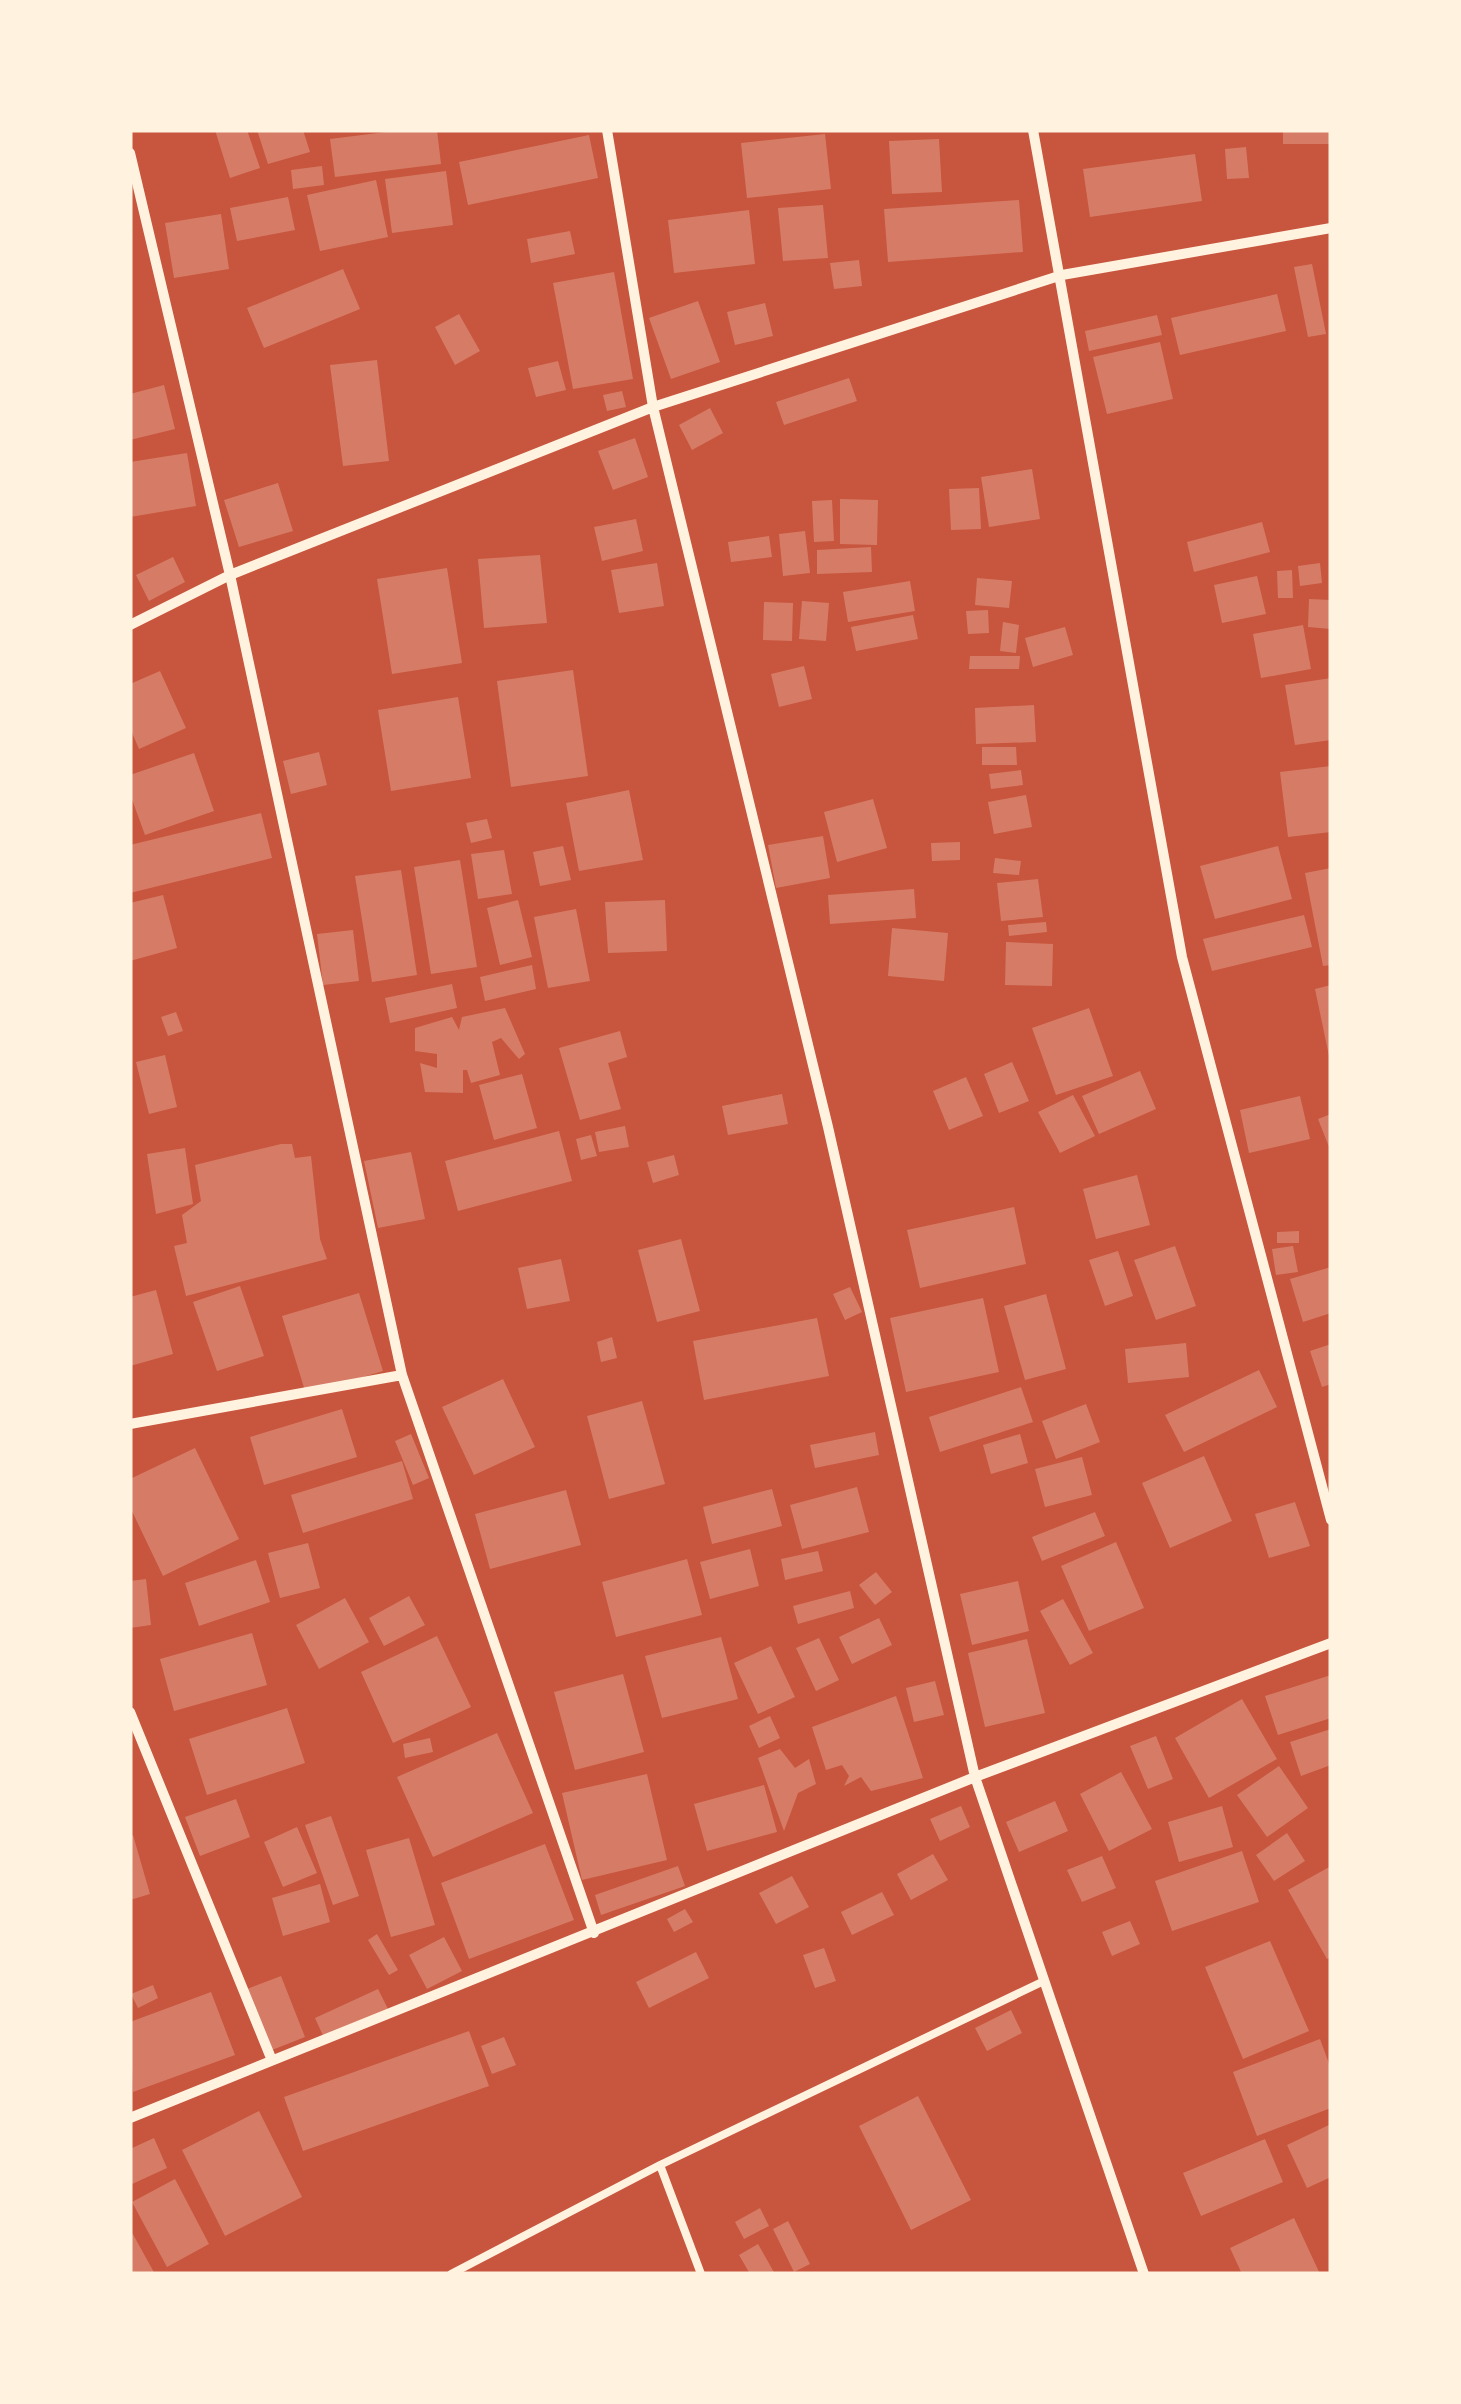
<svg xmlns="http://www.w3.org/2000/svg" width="1461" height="2404" viewBox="0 0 1461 2404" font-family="'Nunito Sans',sans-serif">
  <rect width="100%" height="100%" fill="#c8553d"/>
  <path fill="#d67c66" d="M215,130H247L260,168L230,178Z
    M257,130H303L310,152L268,164Z
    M402,130H437L441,164L335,177L330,139Z
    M1283,130H1331V144H1283Z
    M825,134L831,189L747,198L741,143Z
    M589,135L598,178L468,205L459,162Z
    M939,139L942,192L892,194L889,141Z
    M1246,147L1249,178L1227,179L1225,149Z
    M1195,154L1202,201L1090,217L1083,169Z
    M322,166L324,185L293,189L291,170Z
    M446,171L453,225L392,233L385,179Z
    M376,180L388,237L320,251L307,195Z
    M288,197L295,230L237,241L230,208Z
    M1019,200L1023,252L888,262L884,209Z
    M823,205L828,258L783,261L778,208Z
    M749,210L755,264L674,273L668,220Z
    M221,214L229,269L174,278L165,223Z
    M570,231L575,254L531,263L527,239Z
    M859,260L862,286L834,289L830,263Z
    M1312,264L1326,334L1308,337L1294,267Z
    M343,269L360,309L264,348L247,308Z
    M614,272L633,379L573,389L553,283Z
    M1277,294L1286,331L1180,355L1171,318Z
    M698,301L720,362L671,379L649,318Z
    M765,303L773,336L735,345L727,312Z
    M459,314L480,351L455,365L435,327Z
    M1157,315L1162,335L1089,351L1085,331Z
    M1160,342L1173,399L1107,414L1093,357Z
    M377,360L389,461L343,466L330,365Z
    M558,361L566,390L536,397L528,368Z
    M849,378L857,401L784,425L776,402Z
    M164,385L175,429L130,440V394Z
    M622,391L626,407L607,411L603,395Z
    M710,408L723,433L692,450L679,425Z
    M635,438L648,477L613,490L598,451Z
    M187,453L196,506L130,517V462Z
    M1032,469L1040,519L989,527L981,477Z
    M278,483L293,531L239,547L224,500Z
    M979,488L981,529L951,530L949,489Z
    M840,499L878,500L877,545L840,544Z
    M832,500L834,541L814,542L812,501Z
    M636,519L643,551L602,561L594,527Z
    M1262,522L1270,552L1194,572L1187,542Z
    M805,531L810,573L783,576L779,534Z
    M769,536L772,557L731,562L728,542Z
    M871,547L872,572L817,574V550Z
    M540,555L547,623L484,628L478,559Z
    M173,557L185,582L149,601L136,575Z
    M657,563L664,606L619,613L611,570Z
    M1320,563L1322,583L1300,586L1298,566Z
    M447,568L462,663L392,674L377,579Z
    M1292,570L1293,598H1278L1277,571Z
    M1257,576L1266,614L1222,623L1214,585Z
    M977,578L1012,581L1009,608L975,605Z
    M910,581L915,611L848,622L843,592Z
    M1309,599L1331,600V629L1308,627Z
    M802,601L829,603L826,641L799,639Z
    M764,602L793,603L792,641L763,640Z
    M988,610L989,633L968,634L966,611Z
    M913,615L918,639L856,651L851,627Z
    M1003,622L1019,625L1016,653L1000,651Z
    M1303,625L1311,669L1261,678L1253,634Z
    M1065,627L1073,655L1033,667L1025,638Z
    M970,656H1020L1019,669H969Z
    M804,666L812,699L779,707L771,674Z
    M573,670L588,776L511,787L497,681Z
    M160,671L186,728L139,749L130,728V684Z
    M1331,678V740L1295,745L1285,685Z
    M458,697L471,778L391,791L378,710Z
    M1034,705L1036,742L976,744L975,708Z
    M982,747H1016L1017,765H982Z
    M319,752L327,785L291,794L283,761Z
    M194,753L214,811L145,835L130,794V775Z
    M1331,766V832L1288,837L1280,772Z
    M1021,770L1023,785L991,789L989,774Z
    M629,790L643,860L579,871L566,803Z
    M1026,795L1032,827L994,834L988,802Z
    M873,799L887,848L837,862L824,812Z
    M261,813L272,858L130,893V845Z
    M487,819L492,838L471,843L466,823Z
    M823,836L830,878L776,888L768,845Z
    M960,842V860L932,861L931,843Z
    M563,846L571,880L540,886L533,852Z
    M1278,846L1292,899L1215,919L1200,866Z
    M504,850L512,894L478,899L471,854Z
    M995,858L1021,861L1019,875L993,873Z
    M460,860L477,967L431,974L414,867Z
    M1331,868V965L1323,966L1305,873Z
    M401,870L417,975L372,982L355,876Z
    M1038,879L1043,917L1001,921L997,883Z
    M914,889L916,918L830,924L828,895Z
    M163,895L177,948L130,961V903Z
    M518,900L532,957L500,965L487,908Z
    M665,900L667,951L608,953L605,902Z
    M576,909L590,981L548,988L534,917Z
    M1304,915L1312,947L1212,971L1203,939Z
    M1046,922L1047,932L1009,936L1008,925Z
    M892,928L948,933L944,981L888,976Z
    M353,930L359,981L323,985L317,934Z
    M1006,942L1053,944L1052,986L1005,985Z
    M532,965L536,989L485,1001L480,977Z
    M452,984L457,1008L390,1023L385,998Z
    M1331,985V1056H1329L1315,989Z
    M505,1008L525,1054L519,1059L501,1038L492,1042L500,1075L471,1083L467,1070H463V1093L425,1092L420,1063L437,1068V1054L415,1051V1028L452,1017L459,1030L462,1017Z
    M1089,1008L1113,1076L1056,1095L1032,1028Z
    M176,1012L183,1031L168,1036L161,1017Z
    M620,1031L627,1057L608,1063L621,1109L580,1120L559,1048Z
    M165,1055L177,1107L149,1114L136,1062Z
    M1012,1062L1029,1101L999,1113L984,1074Z
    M1140,1071L1156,1109L1099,1134L1082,1096Z
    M522,1074L537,1128L494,1140L479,1085Z
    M966,1077L983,1116L949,1130L933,1091Z
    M782,1094L788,1124L728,1135L722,1106Z
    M1073,1095L1095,1136L1060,1153L1038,1112Z
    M1300,1096L1310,1139L1249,1153L1240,1110Z
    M1331,1114V1152L1318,1119Z
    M625,1126L629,1147L599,1152L595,1132Z
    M559,1131L572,1181L458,1211L445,1161Z
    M591,1135L597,1156L581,1160L576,1139Z
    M281,1144H292L295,1158L311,1156L320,1239L327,1259L186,1296L174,1246L187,1243L182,1215L201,1201L195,1165Z
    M185,1148L193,1204L156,1214L147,1154Z
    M411,1152L425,1219L378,1228L364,1161Z
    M674,1155L679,1175L653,1183L647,1162Z
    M1137,1175L1150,1225L1096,1239L1083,1189Z
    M1014,1207L1026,1264L920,1288L907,1230Z
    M1299,1231V1243H1277V1232Z
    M681,1239L700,1311L657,1322L638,1250Z
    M1175,1246L1196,1306L1156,1320L1134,1260Z
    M1293,1246L1298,1272L1276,1275L1272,1249Z
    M1118,1251L1133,1296L1105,1306L1089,1260Z
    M561,1259L570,1301L527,1309L518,1268Z
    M1331,1267V1313L1303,1322L1290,1279Z
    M240,1286L264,1356L217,1371L193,1302Z
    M850,1287L862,1312L845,1320L833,1294Z
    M156,1290L173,1354L130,1366V1297Z
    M359,1293L383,1371L306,1394L282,1316Z
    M1046,1294L1066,1369L1025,1380L1004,1306Z
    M983,1298L999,1372L906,1392L890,1318Z
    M817,1318L829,1376L704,1400L693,1341Z
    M612,1337L617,1358L601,1362L597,1342Z
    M1186,1343L1189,1377L1128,1383L1125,1349Z
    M1331,1344V1384L1322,1387L1310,1351Z
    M1259,1370L1277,1407L1184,1452L1165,1415Z
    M503,1379L535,1447L474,1475L442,1407Z
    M1021,1387L1033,1422L940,1452L929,1417Z
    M642,1401L665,1484L609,1499L587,1416Z
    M1086,1404L1100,1442L1056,1459L1042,1421Z
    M342,1409L357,1457L264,1485L250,1437Z
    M875,1432L879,1455L815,1468L810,1445Z
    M411,1434L429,1478L413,1485L395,1441Z
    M1020,1434L1028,1463L991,1474L983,1445Z
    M195,1448L239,1539L163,1576L130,1507V1479Z
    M1204,1456L1232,1521L1170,1548L1142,1483Z
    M1082,1457L1092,1495L1045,1507L1035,1469Z
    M402,1461L413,1499L303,1533L291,1495Z
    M857,1487L869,1532L802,1549L790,1505Z
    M772,1489L782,1526L712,1544L703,1507Z
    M566,1490L581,1545L490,1569L475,1514Z
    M1295,1502L1310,1546L1269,1558L1255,1514Z
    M1095,1512L1105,1536L1042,1561L1032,1537Z
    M1116,1542L1144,1608L1089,1631L1061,1566Z
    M308,1543L320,1588L280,1598L268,1553Z
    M750,1549L759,1586L710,1599L700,1562Z
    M818,1551L823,1571L785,1580L781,1559Z
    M687,1559L702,1615L616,1637L602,1582Z
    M256,1560L270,1602L199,1626L185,1583Z
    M876,1572L892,1592L875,1605L859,1585Z
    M146,1579L151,1625L130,1628V1581Z
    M1018,1581L1029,1631L972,1645L960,1594Z
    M850,1591L854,1608L798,1624L793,1606Z
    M409,1596L425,1625L384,1646L369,1618Z
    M345,1598L369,1642L319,1669L296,1625Z
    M1063,1599L1093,1653L1070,1665L1040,1611Z
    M879,1618L892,1645L852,1664L839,1637Z
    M252,1633L267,1685L174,1711L160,1659Z
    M437,1636L471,1707L393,1743L361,1672Z
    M721,1637L738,1699L662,1718L645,1656Z
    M819,1638L839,1680L816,1691L796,1648Z
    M1027,1639L1045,1713L985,1727L968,1653Z
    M771,1646L795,1697L758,1714L734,1663Z
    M623,1674L644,1752L575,1770L554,1692Z
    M1331,1675V1718L1278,1735L1265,1696Z
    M935,1681L944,1715L914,1722L906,1688Z
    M896,1696L923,1778L871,1791L861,1777L844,1786L849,1776L842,1765L826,1770L812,1727Z
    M1242,1699L1277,1759L1209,1798L1175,1738Z
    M287,1708L305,1763L207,1795L189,1739Z
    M770,1716L780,1738L759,1748L749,1726Z
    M1331,1729V1765L1301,1776L1290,1742Z
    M497,1733L533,1813L433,1857L397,1777Z
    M1156,1736L1173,1779L1148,1789L1130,1746Z
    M430,1738L433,1752L405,1758L403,1744Z
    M780,1749L795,1768L809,1759L816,1784L798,1793L784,1831L758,1758Z
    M1279,1766L1308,1808L1267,1837L1237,1795Z
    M1121,1772L1152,1829L1109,1851L1080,1794Z
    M647,1774L667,1860L582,1880L562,1793Z
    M764,1785L777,1832L707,1851L694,1804Z
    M236,1799L250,1837L200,1856L185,1817Z
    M1055,1801L1068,1831L1019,1852L1006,1822Z
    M961,1806L970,1827L940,1841L930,1819Z
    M1222,1806L1233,1847L1179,1862L1168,1822Z
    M331,1816L359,1896L333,1905L305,1825Z
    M297,1827L317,1873L283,1887L264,1842Z
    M1287,1833L1305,1861L1274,1881L1256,1855Z
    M133,1835L150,1894L130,1900V1836Z
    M409,1838L435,1925L391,1937L366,1850Z
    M545,1844L574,1920L469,1959L441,1883Z
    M1242,1851L1259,1902L1172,1931L1155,1881Z
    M933,1854L948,1880L911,1900L897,1874Z
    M1102,1856L1116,1888L1082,1902L1067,1870Z
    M678,1866L685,1886L601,1915L595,1895Z
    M1331,1866V1957L1327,1959L1288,1890Z
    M792,1876L809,1907L776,1924L759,1893Z
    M320,1884L330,1922L283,1936L272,1898Z
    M882,1892L894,1915L852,1935L841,1912Z
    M685,1909L693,1922L674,1932L667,1919Z
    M1130,1921L1140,1944L1112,1956L1102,1932Z
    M377,1934L398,1970L389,1975L368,1940Z
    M444,1937L462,1971L427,1989L409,1955Z
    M1270,1941L1309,2031L1243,2059L1205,1967Z
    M824,1948L836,1981L815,1988L803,1955Z
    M696,1952L709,1978L649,2008L636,1982Z
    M281,1976L305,2037L272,2050L247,1989Z
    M153,1985L158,1998L138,2008L131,1994Z
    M378,1989L389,2011L325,2040L315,2018Z
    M211,1992L235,2055L133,2092L130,2022Z
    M1011,2010L1022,2033L987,2051L975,2028Z
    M469,2031L489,2086L303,2151L284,2097Z
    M504,2037L516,2065L492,2074L481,2046Z
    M1320,2039L1331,2069V2108L1257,2136L1233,2072Z
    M918,2096L971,2200L911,2230L859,2126Z
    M259,2111L302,2197L225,2236L182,2150Z
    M1331,2124V2177L1307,2188L1287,2145Z
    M154,2138L167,2168L130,2185V2149Z
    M1265,2139L1283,2182L1201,2216L1183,2173Z
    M175,2179L209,2244L167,2267L132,2202Z
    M760,2208L769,2226L744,2239L735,2222Z
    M1294,2218L1320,2274H1242L1230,2248Z
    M788,2221L810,2264L794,2272L773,2229Z
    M130,2229L155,2274H130Z
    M758,2244L775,2274H750L739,2255Z"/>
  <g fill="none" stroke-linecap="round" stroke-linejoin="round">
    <path stroke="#fff3e0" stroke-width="8" d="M660,2165L701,2274
      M451,2274L660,2165L1044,1981"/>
    <path stroke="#fff3e0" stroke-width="10" d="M607,130L653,407L828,1127L975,1777L1144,2274
      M1033,130L1182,957L1331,1520
      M130,153L230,575L402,1375L594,1933
      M130,625L230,575L653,407L1062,275L1331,228
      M130,1424L402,1375
      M130,1712L271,2058
      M130,2118L975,1777L1331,1643"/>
  </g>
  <rect width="1461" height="2404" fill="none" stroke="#fff3e0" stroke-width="265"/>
</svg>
